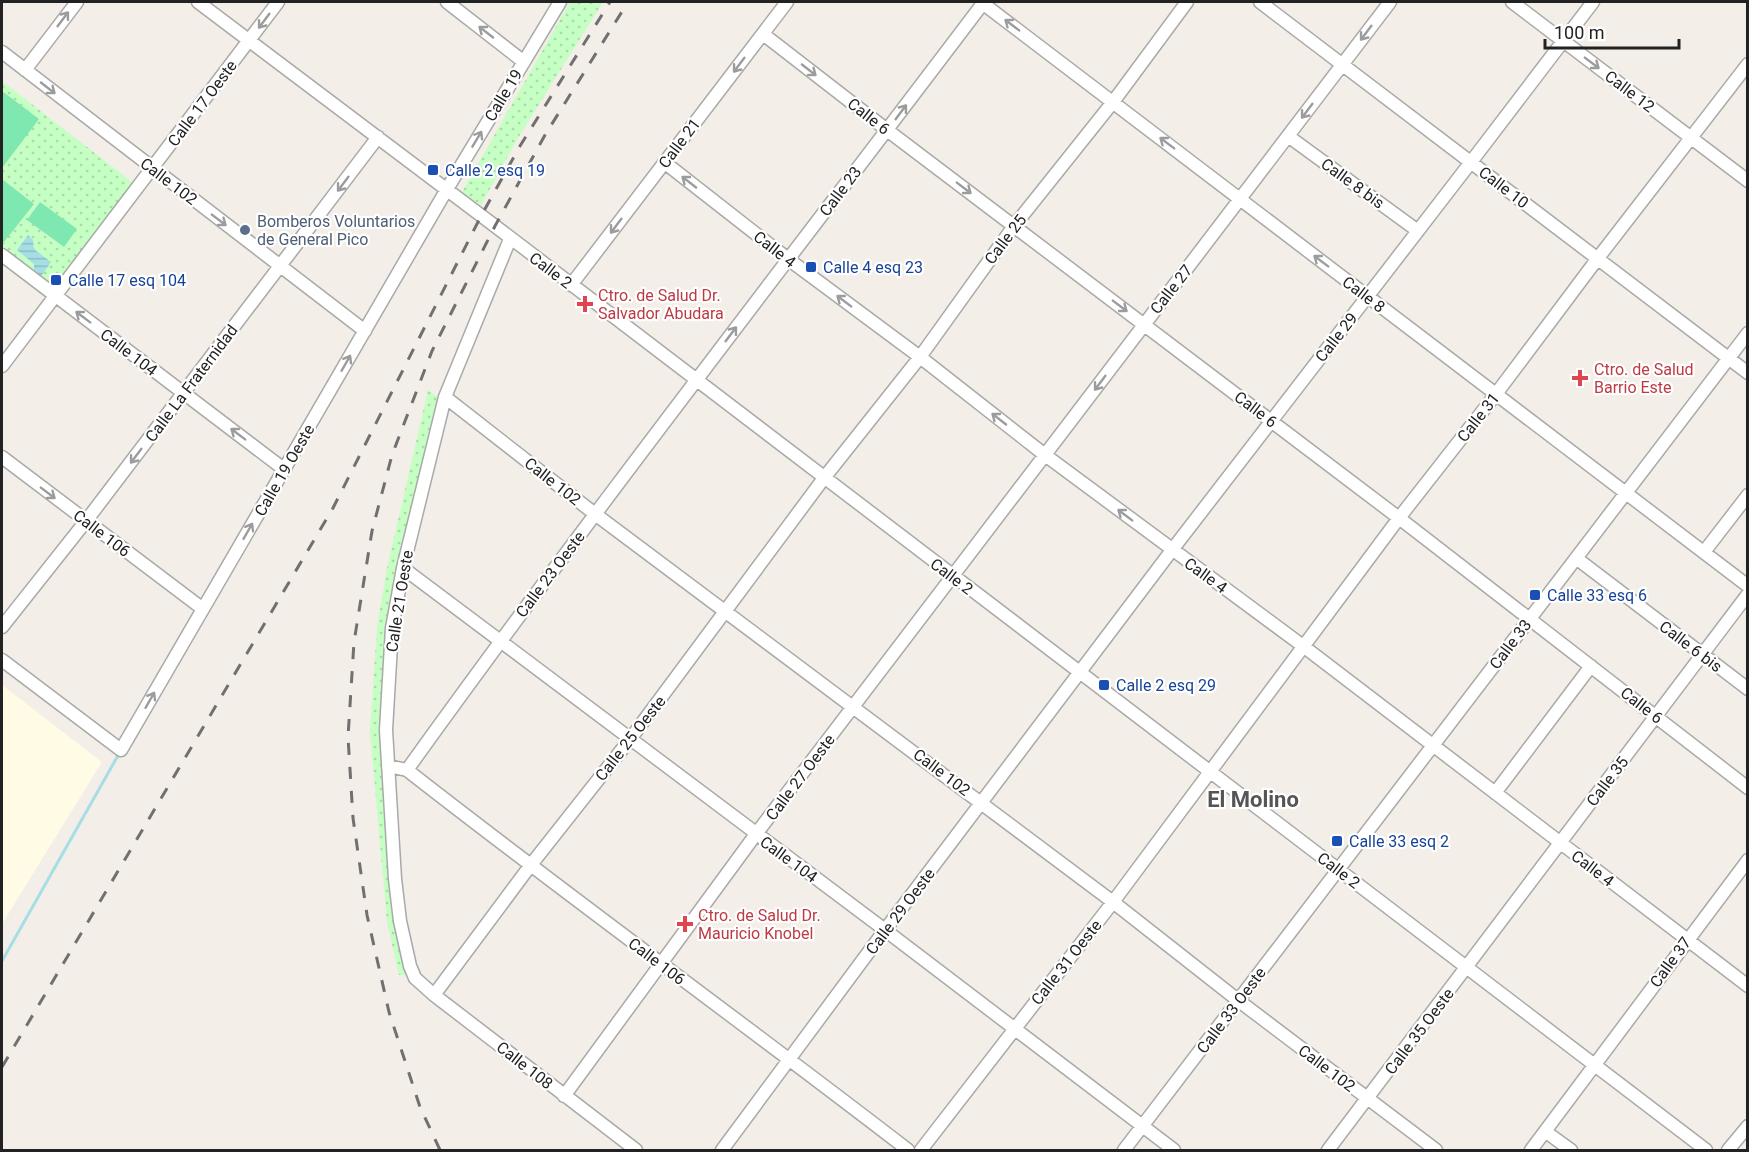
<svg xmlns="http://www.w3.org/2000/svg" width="1749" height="1152" viewBox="0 0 1749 1152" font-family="Roboto,sans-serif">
  <defs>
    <pattern id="park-dots" width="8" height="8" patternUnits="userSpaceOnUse" patternTransform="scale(1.5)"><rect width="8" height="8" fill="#c6ffc3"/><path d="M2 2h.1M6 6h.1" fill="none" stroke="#aadaa7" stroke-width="1.8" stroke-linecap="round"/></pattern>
    <pattern id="water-rules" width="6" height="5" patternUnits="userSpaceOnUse" patternTransform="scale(1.5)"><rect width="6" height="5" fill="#a5dee4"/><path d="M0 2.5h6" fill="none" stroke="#8ebec3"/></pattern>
  </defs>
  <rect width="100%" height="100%" fill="#f3eee8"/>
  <path fill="#fffbe4" d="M2,685L102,762L2,924Z"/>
  <path fill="url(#park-dots)" d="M570,2H603L518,138L481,205L462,192Z
    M2,81L136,185L47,299L2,264Z
    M428,390L438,397L395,570L385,628L379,731L396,920L409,975H399L387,922L370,732L377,627L387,568Z"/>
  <path fill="#7fe8b1" d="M2,91L39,119L2,168Z
    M2,179L34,204L4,242L2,240Z
    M40,202L77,229L64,247L27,220Z"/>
  <path fill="url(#water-rules)" d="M28,235L33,240L34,249L51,262L40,278L34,273V264L17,250Z"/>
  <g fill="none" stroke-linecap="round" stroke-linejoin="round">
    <path stroke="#a5dee4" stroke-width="3" d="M2,961L120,752"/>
    <g stroke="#a9a9a9" stroke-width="15">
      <path id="minor" d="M198,2L495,226L1706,1150
        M447,2L524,62
        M981,2L1748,586
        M1260,2L1748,373
        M1512,2L1748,181
        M763,34L887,130L1399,518L1748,788
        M2,52L365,331
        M25,70L77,2
        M1288,136L1418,231
        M664,162L788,259L920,357L1045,455L1303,646L1748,986
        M510,239L445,397L403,568L392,628L386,730L395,879L400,921L410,966L415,978L434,995L636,1150
        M2,255L285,470
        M571,285L787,2
        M2,366L278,2
        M445,397L595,514L1113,902L1239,1001L1436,1150
        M2,457L203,609
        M1704,552L1748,495
        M1576,558L1748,689
        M403,568L885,930L1174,1150
        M2,627L86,521L378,137
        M2,660L121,750L447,189L560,2
        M388,766L407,770C572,899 742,1022 908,1150
        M407,770C594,510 791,257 984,2
        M1495,793L1591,666
        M434,995L530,866L631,738L824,478L920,357L1014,226L1113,102L1187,2
        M564,1096L756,834L1390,2
        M1546,1132L1571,1150
        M722,1150L885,930L1172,550L1471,162L1593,2
        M921,1150L1113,902L1399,518L1496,394L1598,258L1748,64
        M1124,1150L1748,333
        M1328,1150L1748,594
        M1531,1150L1748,860
        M1728,1150L1748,1126"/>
    </g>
    <use href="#minor" stroke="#fff" stroke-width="12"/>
    <path stroke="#707070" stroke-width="3" stroke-dasharray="12 12" stroke-linecap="butt" d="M2,1067L333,508L481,216L520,146L610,2
      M440,1150L420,1107L389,1012L367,915L353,818L348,737L354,642L372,531L392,455L432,351L495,226L545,135L628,2"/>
  </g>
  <defs><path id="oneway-shaft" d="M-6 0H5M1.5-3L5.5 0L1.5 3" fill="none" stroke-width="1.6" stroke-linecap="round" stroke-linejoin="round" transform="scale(1.5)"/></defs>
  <g stroke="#9c9c9c">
    <use href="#oneway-shaft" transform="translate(63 19) rotate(-53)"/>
    <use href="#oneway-shaft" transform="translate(264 21) rotate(127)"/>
    <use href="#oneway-shaft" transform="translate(1012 25) rotate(-143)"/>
    <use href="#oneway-shaft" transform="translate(486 32) rotate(-142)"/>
    <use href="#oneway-shaft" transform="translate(1366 33) rotate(127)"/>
    <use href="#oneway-shaft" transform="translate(1592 63) rotate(37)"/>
    <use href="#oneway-shaft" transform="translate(739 65) rotate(127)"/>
    <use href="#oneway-shaft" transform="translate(809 70) rotate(38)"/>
    <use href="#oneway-shaft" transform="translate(48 88) rotate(38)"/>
    <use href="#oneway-shaft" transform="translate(1307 111) rotate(127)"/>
    <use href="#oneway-shaft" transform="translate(901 112) rotate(-53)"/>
    <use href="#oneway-shaft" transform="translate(477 139) rotate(-59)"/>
    <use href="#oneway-shaft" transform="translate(1167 143) rotate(-143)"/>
    <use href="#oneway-shaft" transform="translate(689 182) rotate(-142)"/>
    <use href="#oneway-shaft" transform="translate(343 184) rotate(127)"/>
    <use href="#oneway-shaft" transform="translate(964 188) rotate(37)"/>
    <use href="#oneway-shaft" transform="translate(219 220) rotate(37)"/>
    <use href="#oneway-shaft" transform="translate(616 226) rotate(127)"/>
    <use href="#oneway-shaft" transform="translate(1321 261) rotate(-143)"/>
    <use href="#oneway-shaft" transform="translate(844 301) rotate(-143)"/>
    <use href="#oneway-shaft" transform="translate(1120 306) rotate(37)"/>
    <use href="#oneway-shaft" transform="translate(83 317) rotate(-143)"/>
    <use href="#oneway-shaft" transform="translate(731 334) rotate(-53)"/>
    <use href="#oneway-shaft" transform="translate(346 363) rotate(-60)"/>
    <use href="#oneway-shaft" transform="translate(1100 383) rotate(127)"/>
    <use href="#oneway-shaft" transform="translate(999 419) rotate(-142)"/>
    <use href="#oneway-shaft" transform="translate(238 434) rotate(-143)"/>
    <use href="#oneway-shaft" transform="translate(136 456) rotate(127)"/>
    <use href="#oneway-shaft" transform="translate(48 493) rotate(37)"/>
    <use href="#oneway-shaft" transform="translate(1125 515) rotate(-143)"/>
    <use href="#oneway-shaft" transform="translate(248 531) rotate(-60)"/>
    <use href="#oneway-shaft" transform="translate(150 700) rotate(-60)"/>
  </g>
  <g fill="#1a4fb4" stroke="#fff" stroke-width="2">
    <rect x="427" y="164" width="12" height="12" rx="3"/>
    <rect x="805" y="261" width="12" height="12" rx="3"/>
    <rect x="50" y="274" width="12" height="12" rx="3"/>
    <rect x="1529" y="589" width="12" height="12" rx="3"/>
    <rect x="1098" y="679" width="12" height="12" rx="3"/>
    <rect x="1331" y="835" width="12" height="12" rx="3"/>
  </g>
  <circle fill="#5c6f8a" stroke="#fff" stroke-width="2" cx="245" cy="230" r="6"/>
  <g fill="#e0444e" stroke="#fff" stroke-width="2">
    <path d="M582 295h6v6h6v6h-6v6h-6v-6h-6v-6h6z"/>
    <path d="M1577 369h6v6h6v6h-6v6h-6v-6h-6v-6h6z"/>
    <path d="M682 915h6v6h6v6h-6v6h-6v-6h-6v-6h6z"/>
  </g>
  <g text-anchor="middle" stroke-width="4.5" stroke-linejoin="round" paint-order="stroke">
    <g font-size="16" fill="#222" stroke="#fff">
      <text transform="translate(1630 91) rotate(37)" y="6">Calle 12</text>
      <text transform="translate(503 95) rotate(-59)" y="6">Calle 19</text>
      <text transform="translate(202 103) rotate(-53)" y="6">Calle 17 Oeste</text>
      <text transform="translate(869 116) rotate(38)" y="6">Calle 6</text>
      <text transform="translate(679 143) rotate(-53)" y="6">Calle 21</text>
      <text transform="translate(169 181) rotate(37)" y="6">Calle 102</text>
      <text transform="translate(1353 183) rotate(36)" y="6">Calle 8 bis</text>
      <text transform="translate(1504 187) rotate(37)" y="6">Calle 10</text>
      <text transform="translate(840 191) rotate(-53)" y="6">Calle 23</text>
      <text transform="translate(1005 239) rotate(-53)" y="6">Calle 25</text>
      <text transform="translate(775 249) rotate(38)" y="6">Calle 4</text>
      <text transform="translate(551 270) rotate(37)" y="6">Calle 2</text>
      <text transform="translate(1171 289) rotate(-52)" y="6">Calle 27</text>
      <text transform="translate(1364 294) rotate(37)" y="6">Calle 8</text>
      <text transform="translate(1336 337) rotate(-52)" y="6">Calle 29</text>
      <text transform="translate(129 352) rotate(37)" y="6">Calle 104</text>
      <text transform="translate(191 383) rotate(-53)" y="6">Calle La Fraternidad</text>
      <text transform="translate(1256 409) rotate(37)" y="6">Calle 6</text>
      <text transform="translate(1478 417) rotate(-52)" y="6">Calle 31</text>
      <text transform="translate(284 470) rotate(-60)" y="6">Calle 19 Oeste</text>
      <text transform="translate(553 481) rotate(38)" y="6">Calle 102</text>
      <text transform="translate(102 533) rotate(37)" y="6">Calle 106</text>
      <text transform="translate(550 574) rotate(-53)" y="6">Calle 23 Oeste</text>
      <text transform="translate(1206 575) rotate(36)" y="6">Calle 4</text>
      <text transform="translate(952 576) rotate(37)" y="6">Calle 2</text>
      <text transform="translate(399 601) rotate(-81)" y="6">Calle 21 Oeste</text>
      <text transform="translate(1510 644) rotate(-53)" y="6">Calle 33</text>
      <text transform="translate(1691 646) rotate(37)" y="6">Calle 6 bis</text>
      <text transform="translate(1642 705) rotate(38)" y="6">Calle 6</text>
      <text transform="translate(630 738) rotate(-52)" y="6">Calle 25 Oeste</text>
      <text transform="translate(942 772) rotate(37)" y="6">Calle 102</text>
      <text transform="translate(800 777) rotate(-53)" y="6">Calle 27 Oeste</text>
      <text transform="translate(1607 781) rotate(-53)" y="6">Calle 35</text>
      <text transform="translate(789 859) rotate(36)" y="6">Calle 104</text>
      <text transform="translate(1593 868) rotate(37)" y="6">Calle 4</text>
      <text transform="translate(1339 870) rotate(37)" y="6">Calle 2</text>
      <text transform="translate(900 911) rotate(-53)" y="6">Calle 29 Oeste</text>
      <text transform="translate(657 961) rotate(37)" y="6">Calle 106</text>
      <text transform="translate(1066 962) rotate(-52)" y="6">Calle 31 Oeste</text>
      <text transform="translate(1670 962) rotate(-54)" y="6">Calle 37</text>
      <text transform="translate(1231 1010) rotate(-53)" y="6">Calle 33 Oeste</text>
      <text transform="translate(1419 1031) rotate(-53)" y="6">Calle 35 Oeste</text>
      <text transform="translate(525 1065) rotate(38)" y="6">Calle 108</text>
      <text transform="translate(1327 1068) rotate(37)" y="6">Calle 102</text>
    </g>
    <g font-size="16" fill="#164399" stroke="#fff" text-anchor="start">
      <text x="445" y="176">Calle 2 esq 19</text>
      <text x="823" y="273">Calle 4 esq 23</text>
      <text x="68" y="286">Calle 17 esq 104</text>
      <text x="1547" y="601">Calle 33 esq 6</text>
      <text x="1116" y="691">Calle 2 esq 29</text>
      <text x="1349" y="847">Calle 33 esq 2</text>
    </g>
    <g font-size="16" fill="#4e5e75" stroke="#fff" text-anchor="start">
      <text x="257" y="227">Bomberos Voluntarios<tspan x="257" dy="18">de General Pico</tspan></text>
    </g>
    <g font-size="16" fill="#be3a42" stroke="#fff" text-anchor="start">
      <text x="598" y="301">Ctro. de Salud Dr.<tspan x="598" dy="18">Salvador Abudara</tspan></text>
      <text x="1594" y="375">Ctro. de Salud<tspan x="1594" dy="18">Barrio Este</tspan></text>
      <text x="698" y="921">Ctro. de Salud Dr.<tspan x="698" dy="18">Mauricio Knobel</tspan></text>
    </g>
    <g font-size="22" font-weight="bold" fill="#555" stroke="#fff">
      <text x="1253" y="807">El Molino</text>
    </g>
  </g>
  <rect width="1749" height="1152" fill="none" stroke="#222222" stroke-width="6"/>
  <path d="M1545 39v9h134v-9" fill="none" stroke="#222222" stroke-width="3"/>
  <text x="1554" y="39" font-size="18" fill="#222222" stroke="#ffffff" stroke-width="4.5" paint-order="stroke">100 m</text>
</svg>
